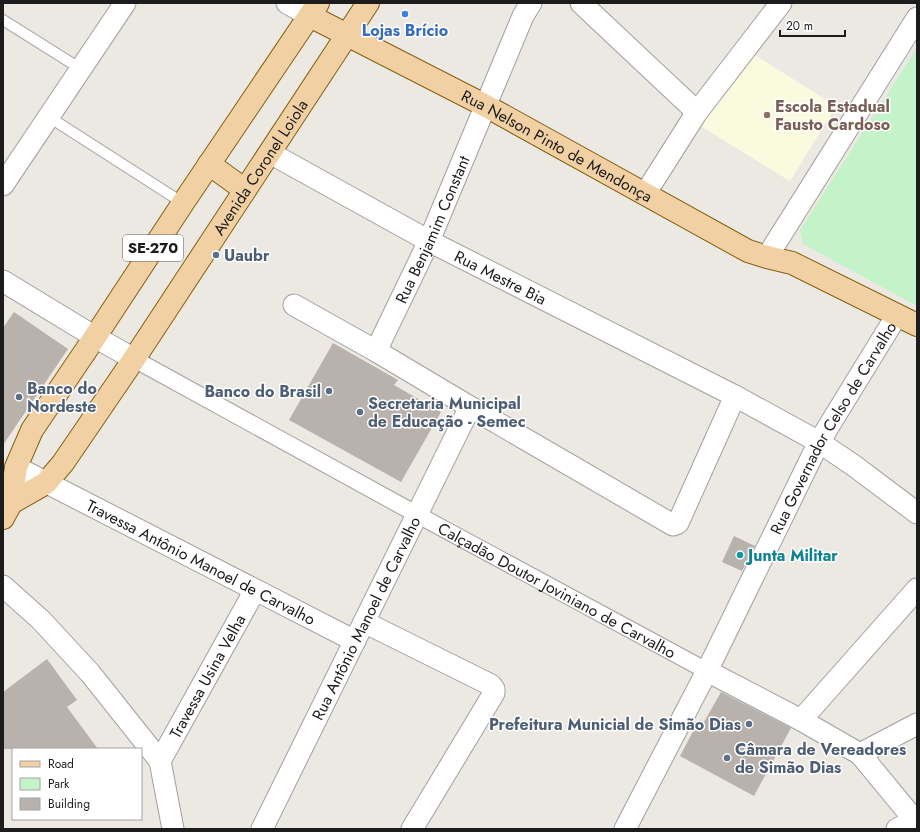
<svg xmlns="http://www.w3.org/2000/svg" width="920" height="832" viewBox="0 0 920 832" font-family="Jost,sans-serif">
  <rect width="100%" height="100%" fill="#ece9e3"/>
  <path fill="#fafbde" d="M750,52L836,106L790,181L697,124Z"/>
  <path fill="#c4f2c9" d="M917,48V306L803,244L800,230Z"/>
  <path fill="#b9b2ac" d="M14,312L68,349L3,445V328Z
    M333,343L398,380L394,385L441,412L401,482L289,420Z
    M734,536L755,546L742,571L722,562Z
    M47,659L77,700L67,707L98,749H3V692Z
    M721,692L791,728L754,796L680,756L699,720L704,722Z"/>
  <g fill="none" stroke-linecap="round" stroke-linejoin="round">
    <g stroke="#a0a0a0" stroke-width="12">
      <path id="service" d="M3,20L81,69
        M49,117L183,203"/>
    </g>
    <g stroke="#a0a0a0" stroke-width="18">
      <g id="pedestrian">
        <path id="s1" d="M134,359L418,515L707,671"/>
      </g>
    </g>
    <g stroke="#a0a0a0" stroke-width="23">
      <g id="minor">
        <path d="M287,3L310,16"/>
        <path d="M581,3L697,112"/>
        <path id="s2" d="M270,153L429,241L735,396L819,442L853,465L917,513"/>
        <path d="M3,185L125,3"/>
        <path d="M645,194L697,112L781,3"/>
        <path d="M767,257L917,18"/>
        <path d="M3,281L95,337L134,359"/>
        <path d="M294,305L376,351L470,407L673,525L678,523L735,396"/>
        <path id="s3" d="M376,351L429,241L523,16L531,3"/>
        <path id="s4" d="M16,467L355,641"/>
        <path d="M3,586L41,620L90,673L160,761L173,829"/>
        <path d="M364,622L491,685L494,689V693L412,829"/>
        <path d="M707,671L801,720L860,754L917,823"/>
        <path d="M801,720L917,589"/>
        <path d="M860,754L917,724"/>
        <path id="s5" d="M160,761L255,590"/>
        <path id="s6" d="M262,829L470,407"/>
        <path id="s7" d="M625,829L707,671L819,442L897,315"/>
        <path d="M897,829L917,819"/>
      </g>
    </g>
    <g stroke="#846010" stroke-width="24">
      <g id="primary">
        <path id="s8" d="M310,16L486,106L748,251L767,257L792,263L917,325"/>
        <path d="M209,164L245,190"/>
        <path id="s9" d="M11,503L46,483L63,463L134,359L368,3"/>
        <path d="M3,518L11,503L16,467L32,430L95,337L183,203L318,3"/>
      </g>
    </g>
    <use href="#service" stroke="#fff" stroke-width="10"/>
    <use href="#pedestrian" stroke="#fff" stroke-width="16"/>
    <use href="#minor" stroke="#fff" stroke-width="21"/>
    <use href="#primary" stroke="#f1d1a4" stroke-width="22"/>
  </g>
  <circle fill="#3f7fe0" stroke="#fff" stroke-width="1.5" cx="405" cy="14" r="4"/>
  <circle fill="#8d6e63" stroke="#fff" stroke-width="1.5" cx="767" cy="115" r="4"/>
  <g fill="#5c6f8a" stroke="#fff" stroke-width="1.5">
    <circle cx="216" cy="255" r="4"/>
    <circle cx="329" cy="391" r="4"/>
    <circle cx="19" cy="397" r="4"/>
    <circle cx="360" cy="412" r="4"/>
    <circle cx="749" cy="724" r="4"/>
    <circle cx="727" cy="758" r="4"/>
  </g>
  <circle fill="#0f9aa8" stroke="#fff" stroke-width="1.5" cx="740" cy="555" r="4"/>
  <g text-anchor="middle" stroke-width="3" stroke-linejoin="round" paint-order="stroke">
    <rect fill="#fff" stroke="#606060" stroke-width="1" x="123" y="235" width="60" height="26" rx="3"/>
    <g font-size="15" font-weight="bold" fill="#1c1c1c">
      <text x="153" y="253">SE-270</text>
    </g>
    <g font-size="16" font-weight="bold" fill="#366cbe" stroke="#fff">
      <text x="405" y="36">Lojas Brício</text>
    </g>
    <g font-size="16" font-weight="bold" fill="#785e54" stroke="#fff" text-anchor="start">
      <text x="775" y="112">Escola Estadual<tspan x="775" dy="18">Fausto Cardoso</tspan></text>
    </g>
    <g font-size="16" fill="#1c1c1c" stroke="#fff">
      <text dy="6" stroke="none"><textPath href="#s8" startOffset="279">Rua Nelson Pinto de Mendonça</textPath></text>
      <text dy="6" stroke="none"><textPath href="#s9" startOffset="422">Avenida Coronel Loiola</textPath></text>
      <text dy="6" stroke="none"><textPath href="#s3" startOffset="134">Rua Benjamim Constant</textPath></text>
      <text dy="6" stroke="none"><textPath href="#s2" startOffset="262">Rua Mestre Bia</textPath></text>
      <text dy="6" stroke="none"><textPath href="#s7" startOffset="452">Rua Governador Celso de Carvalho</textPath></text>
      <text dy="6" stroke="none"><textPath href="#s4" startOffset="208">Travessa Antônio Manoel de Carvalho</textPath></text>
      <text dy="6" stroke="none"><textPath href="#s1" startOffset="482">Calçadão Doutor Joviniano de Carvalho</textPath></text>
      <text dy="6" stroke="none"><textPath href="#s6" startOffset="235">Rua Antônio Manoel de Carvalho</textPath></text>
      <text dy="6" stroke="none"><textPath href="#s5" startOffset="97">Travessa Usina Velha</textPath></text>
    </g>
    <g font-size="16" font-weight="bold" fill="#4e5e75" stroke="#fff" text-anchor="start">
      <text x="224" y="261">Uaubr</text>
      <text x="27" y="394">Banco do<tspan x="27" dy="18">Nordeste</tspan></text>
      <text x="321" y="397" text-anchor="end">Banco do Brasil</text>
      <text x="368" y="409">Secretaria Municipal<tspan x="368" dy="18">de Educação - Semec</tspan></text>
      <text x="741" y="730" text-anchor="end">Prefeitura Municial de Simão Dias</text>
      <text x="735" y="755">Câmara de Vereadores<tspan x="735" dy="18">de Simão Dias</tspan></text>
    </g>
    <g font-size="16" font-weight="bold" fill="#0d838f" stroke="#fff" text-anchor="start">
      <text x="748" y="561">Junta Militar</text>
    </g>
  </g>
  <rect width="920" height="832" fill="none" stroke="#1c1c1c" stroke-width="8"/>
  <rect x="12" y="748" width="130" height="72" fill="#ffffff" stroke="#a4a4a4"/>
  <rect x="20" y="761" width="20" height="6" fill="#f1d1a4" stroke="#a4a4a4"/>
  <text x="48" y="768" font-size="12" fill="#1c1c1c">Road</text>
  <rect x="20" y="778" width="20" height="12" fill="#c4f2c9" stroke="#a4a4a4"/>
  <text x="48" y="788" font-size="12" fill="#1c1c1c">Park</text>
  <rect x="20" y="798" width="20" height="12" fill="#b9b2ac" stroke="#a4a4a4"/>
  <text x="48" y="808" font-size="12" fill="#1c1c1c">Building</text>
  <path d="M780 30v6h65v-6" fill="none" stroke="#1c1c1c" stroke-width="2"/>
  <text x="786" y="30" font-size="12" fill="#1c1c1c" stroke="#ffffff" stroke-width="3" paint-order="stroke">20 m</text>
</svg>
